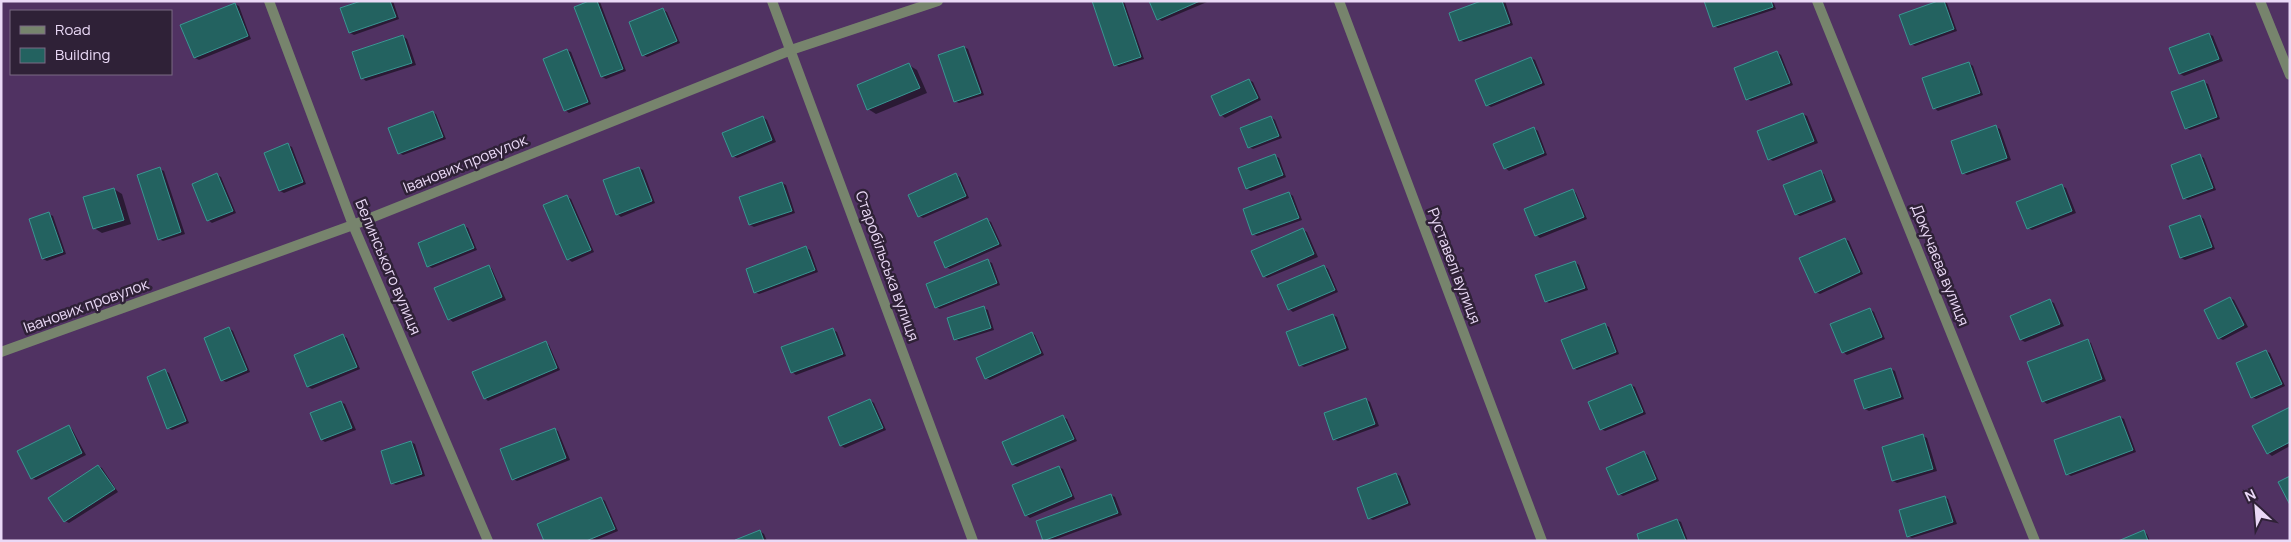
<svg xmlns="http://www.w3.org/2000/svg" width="2291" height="542" viewBox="0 0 2291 542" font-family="Manrope,sans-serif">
  <rect width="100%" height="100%" fill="#503262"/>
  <path fill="#0007" d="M365,1H393L399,19L354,35L350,33Z
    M593,1L600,2L626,71L606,79L602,77Z
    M1093,1H1124L1144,59L1119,67L1115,65Z
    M1150,1H1206L1207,2L1162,21L1158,19Z
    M1485,1H1505L1513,25L1464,42L1460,40Z
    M1706,1H1773L1776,9L1718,28L1714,26Z
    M1942,1L1947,3L1957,31L1915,46L1911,44Z
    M235,4L239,6L251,39L199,60L195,58Z
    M663,10L667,12L680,43L647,57L643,55Z
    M2209,34L2213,36L2223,61L2184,76L2180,74Z
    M403,36L407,39L416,65L366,81L362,78Z
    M964,47L968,49L984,95L959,103L955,101Z
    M567,50L571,52L591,104L569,113L565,110Z
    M1777,52L1781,55L1793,85L1751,101L1747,99Z
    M1531,58L1535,60L1545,85L1491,107L1487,105Z
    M1969,63L1973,66L1983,95L1938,111L1934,108Z
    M909,65L917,70L927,93L876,114L868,109Z
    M1249,80L1253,82L1261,100L1225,118L1221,115Z
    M2204,82L2208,84L2220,119L2190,130L2186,128Z
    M432,112L436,114L446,139L403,155L399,153Z
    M1803,114L1807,116L1818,143L1773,161L1769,159Z
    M763,117L767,120L776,142L737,158L733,156Z
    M1271,117L1275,120L1282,138L1253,149L1249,147Z
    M1996,127L2000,129L2011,160L1967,175L1963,173Z
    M1534,128L1538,131L1547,155L1509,171L1505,168Z
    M288,145L292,147L306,184L284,193L280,191Z
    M1275,156L1279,158L1286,177L1251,191L1247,189Z
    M2200,156L2204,158L2216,190L2188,200L2184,198Z
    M639,168L643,170L655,203L621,217L617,214Z
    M160,169L164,171L185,234L163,241L159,239Z
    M1820,172L1824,174L1836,202L1800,216L1796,214Z
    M217,175L221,177L236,213L212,223L208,220Z
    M956,175L960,177L969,198L923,218L919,216Z
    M782,183L786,185L795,213L754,227L750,225Z
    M2062,186L2066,188L2076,213L2032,230L2028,228Z
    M114,189L122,194L131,224L102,233L94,228Z
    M1573,190L1576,193L1587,219L1540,238L1536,235Z
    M1289,193L1293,196L1302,220L1257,236L1253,234Z
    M567,197L571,199L594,252L572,262L568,259Z
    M49,214L53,216L66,254L47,261L43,259Z
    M2200,216L2204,219L2215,249L2185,260L2181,258Z
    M987,220L991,222L1002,246L950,269L946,267Z
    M464,226L468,228L477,250L432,268L428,266Z
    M1303,230L1307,232L1318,257L1267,278L1264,276Z
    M1845,239L1849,241L1863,274L1820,294L1816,292Z
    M806,248L810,250L818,272L759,294L755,292Z
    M988,261L992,263L1000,285L940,309L936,307Z
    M1575,262L1579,265L1588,290L1549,303L1546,301Z
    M489,266L492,269L506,300L453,322L449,319Z
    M1324,266L1328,269L1338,292L1293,312L1289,309Z
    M2230,298L2234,300L2248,327L2223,340L2219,338Z
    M2050,301L2054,303L2064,326L2025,342L2021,340L2012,316Z
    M984,308L988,310L994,330L959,341L955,339Z
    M1870,309L1874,312L1885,339L1847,355L1843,352Z
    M1333,315L1337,317L1349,350L1304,367L1300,365Z
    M1605,325L1609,327L1619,354L1577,370L1574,368Z
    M229,328L233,331L250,372L226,382L222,380Z
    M833,330L837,332L846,356L796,375L792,372Z
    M1032,333L1035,335L1044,355L990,380L986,378Z
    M343,336L347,338L360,369L312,389L308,387L295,355Z
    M2087,340L2091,343L2106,381L2047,404L2043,401Z
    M546,343L549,345L560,370L488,401L485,398Z
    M2266,351L2270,353L2285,386L2256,399L2252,397Z
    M1891,369L1895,371L1904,399L1869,411L1865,409Z
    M165,371L169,373L189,423L172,430L168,428Z
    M1631,385L1635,387L1646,414L1605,431L1601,429Z
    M1366,399L1370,402L1379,426L1338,441L1334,439Z
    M870,400L874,403L886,430L845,448L841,446L829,418Z
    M341,402L345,404L356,430L325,442L322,440Z
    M2290,408V446L2272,456L2268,453L2254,427Z
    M1063,417L1067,419L1077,441L1017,467L1013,465L1004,442Z
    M2120,417L2124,419L2136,452L2071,476L2067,474Z
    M68,427L72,429L86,455L36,480L32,478Z
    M554,429L558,431L570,460L517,481L513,479Z
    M1923,436L1927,438L1937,471L1897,483L1893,481Z
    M411,442L415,444L425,476L396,485L392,483Z
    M1644,453L1648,455L1659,481L1623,496L1619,494Z
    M98,466L102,468L118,492L69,523L65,521Z
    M1059,467L1063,469L1075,499L1030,518L1026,515Z
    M1396,474L1400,476L1411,505L1373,520L1369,518Z
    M1111,495L1115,497L1122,515L1051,541L1044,540Z
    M1944,497L1948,499L1957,524L1912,538L1908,536Z
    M601,498L605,501L618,531L594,541H545Z
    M1677,520L1681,522L1688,541H1640Z
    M760,531L764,534L767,541H737Z
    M2144,532L2147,534L2150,541H2121Z"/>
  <path fill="#236260" stroke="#3a9693" d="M361,1H390L396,17L349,33L340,8Z
    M589,1H597L623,69L601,77L574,7Z
    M1092,1H1122L1141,57L1114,66Z
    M1149,1H1200L1157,20Z
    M1481,1H1502L1510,23L1459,41L1449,13Z
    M1704,1H1771L1773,7L1713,27Z
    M1938,1H1944L1954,29L1910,45L1899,15Z
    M235,3L248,36L194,58L180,25Z
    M663,8L677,41L642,56L629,22Z
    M2209,33L2219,59L2179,74L2169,48Z
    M403,35L412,63L361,79L352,52Z
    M964,46L981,93L954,102L938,55Z
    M567,49L588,102L564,111L543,59Z
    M1777,51L1790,83L1746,100L1734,68Z
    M1531,57L1542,83L1486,106L1475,80Z
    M1969,62L1980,93L1933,109L1922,78Z
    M909,63L920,88L867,110L857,85Z
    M1249,79L1258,98L1220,116L1211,96Z
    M2204,80L2217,117L2185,129L2171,92Z
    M433,111L443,137L398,154L388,128Z
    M1803,113L1814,141L1768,160L1757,131Z
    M763,116L772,140L732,157L722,133Z
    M1271,116L1279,136L1248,148L1240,128Z
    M1996,125L2007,158L1962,174L1951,141Z
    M1534,127L1544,153L1504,169L1493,144Z
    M288,143L303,182L279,191L264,153Z
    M1275,154L1283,175L1246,189L1238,168Z
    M2200,154L2213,188L2183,199L2171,165Z
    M160,167L181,232L158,240L137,175Z
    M639,167L652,201L616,215L603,180Z
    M1821,170L1832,200L1795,215L1783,185Z
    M217,173L233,211L207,221L192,184Z
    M956,173L966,196L918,217L908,195Z
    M782,182L792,211L749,225L739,197Z
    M2062,184L2072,211L2027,229L2016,202Z
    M114,188L124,220L93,229L83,197Z
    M1573,189L1584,217L1535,236L1524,209Z
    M1289,192L1299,218L1252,235L1243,209Z
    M567,195L591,250L567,260L543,205Z
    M49,212L63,252L42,259L29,219Z
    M2200,215L2212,247L2180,258L2169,226Z
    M987,218L999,244L945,268L934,242Z
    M464,224L474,248L427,267L418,243Z
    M1303,228L1314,254L1263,277L1251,251Z
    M1845,238L1860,272L1815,293L1799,258Z
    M806,246L815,270L754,293L746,269Z
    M988,259L997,283L935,308L926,284Z
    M1575,261L1585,288L1545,302L1535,275Z
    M489,265L502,297L448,320L434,288Z
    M1324,265L1335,290L1288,310L1277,285Z
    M2230,297L2244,325L2218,339L2204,310Z
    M2050,299L2060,324L2020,340L2010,316Z
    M984,306L991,328L954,340L947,318Z
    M1870,308L1882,337L1842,353L1830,324Z
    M1333,314L1346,348L1299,366L1286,332Z
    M1605,323L1616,352L1573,369L1561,340Z
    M229,327L247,370L221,381L204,338Z
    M833,328L843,354L791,373L781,347Z
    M1032,332L1041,353L985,379L976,358Z
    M343,334L357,367L307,387L294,355Z
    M2088,339L2102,379L2042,402L2027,362Z
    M546,341L557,368L484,399L472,372Z
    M2266,350L2282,384L2251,398L2236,363Z
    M1891,368L1901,397L1864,409L1854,380Z
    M165,369L186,421L167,429L147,377Z
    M1631,384L1643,412L1600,430L1588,402Z
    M1366,398L1375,424L1333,440L1324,413Z
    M870,399L883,428L840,446L828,417Z
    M341,401L352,428L321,440L310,413Z
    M2290,407V442L2267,454L2252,426Z
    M1063,415L1074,439L1012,465L1002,442Z
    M2120,416L2133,450L2066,475L2054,440Z
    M69,425L82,453L31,479L17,451Z
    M555,428L566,458L512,480L500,449Z
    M1923,434L1933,469L1892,481L1882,447Z
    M411,441L422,474L391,484L381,451Z
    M1644,451L1656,479L1618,495L1606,468Z
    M98,465L115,489L64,522L48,498Z
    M1059,466L1072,496L1025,516L1012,485Z
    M1396,473L1408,503L1368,519L1357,488Z
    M2290,476V505L2278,482Z
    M1111,494L1118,513L1043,541L1036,521Z
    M1945,496L1953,522L1907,537L1899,510Z
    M601,497L615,529L586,541H544L537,524Z
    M1677,519L1686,541H1639L1637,534Z
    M760,530L764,541H736L735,540Z
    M2144,530L2148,541H2118Z"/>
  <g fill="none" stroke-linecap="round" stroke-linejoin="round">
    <path stroke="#77846d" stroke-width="10" d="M269,1L353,225L488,541
      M772,1L973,541
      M1339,1L1542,541
      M1817,1L2035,541
      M2260,1L2290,75
      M1,352L353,225L791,50L938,1"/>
  </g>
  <g text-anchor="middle" stroke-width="5" stroke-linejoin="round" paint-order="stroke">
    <g font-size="15" fill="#ead9f6" stroke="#2f2137">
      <text transform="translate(465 164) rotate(-22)" y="5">Іванових провулок</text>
      <text transform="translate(1940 265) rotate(68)" y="5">Докучаєва вулиця</text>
      <text transform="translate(887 266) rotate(70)" y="5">Старобільська вулиця</text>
      <text transform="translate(1454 266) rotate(69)" y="5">Руставелі вулиця</text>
      <text transform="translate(388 267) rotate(67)" y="5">Белинського вулиця</text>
      <text transform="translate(86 306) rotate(-20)" y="5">Іванових провулок</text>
    </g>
  </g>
  <rect width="2291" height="542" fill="none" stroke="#ead9f6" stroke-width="5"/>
  <rect x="10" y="10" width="162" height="65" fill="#2f2137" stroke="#7a6b83"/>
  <rect x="20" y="26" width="25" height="8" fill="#77846d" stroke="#7a6b83"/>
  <text x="55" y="35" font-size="15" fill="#ead9f6">Road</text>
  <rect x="20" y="48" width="25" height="15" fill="#236260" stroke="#7a6b83"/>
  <text x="55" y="60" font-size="15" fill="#ead9f6">Building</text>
  <g transform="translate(2256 507) rotate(334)" stroke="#2f2137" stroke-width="4" paint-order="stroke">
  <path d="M0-4L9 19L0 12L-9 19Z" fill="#ead9f6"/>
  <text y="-8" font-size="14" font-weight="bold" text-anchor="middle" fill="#ead9f6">N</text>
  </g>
</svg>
